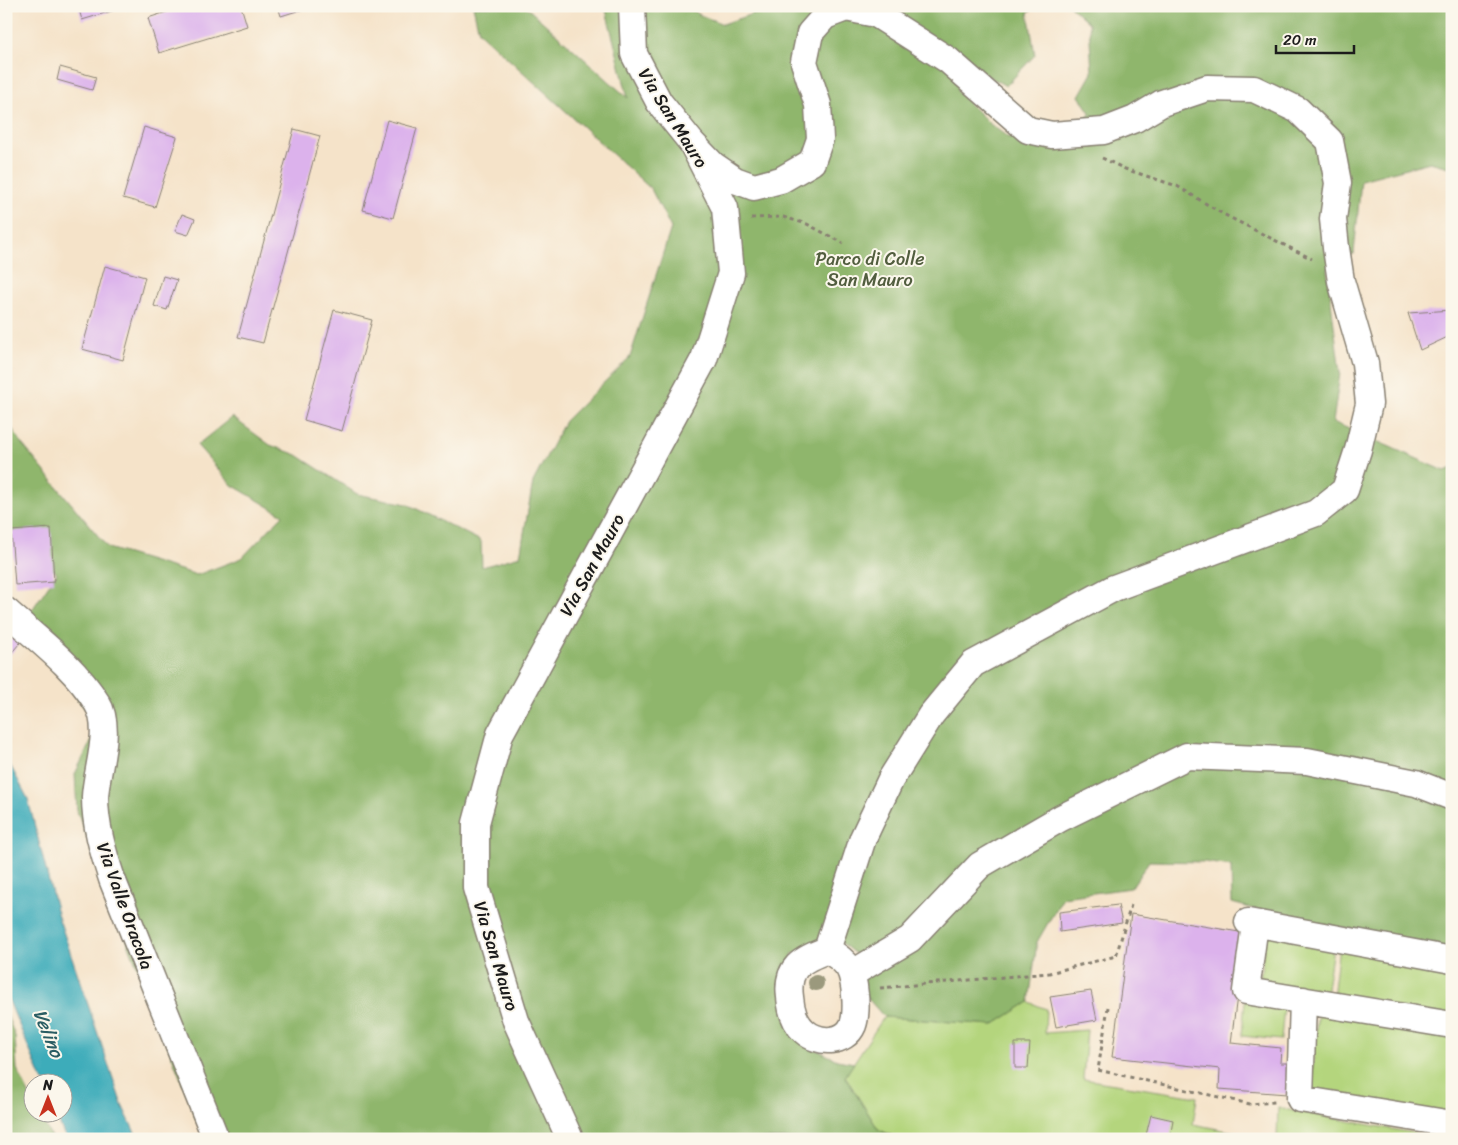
<svg xmlns="http://www.w3.org/2000/svg" width="1458" height="1145" viewBox="0 0 1458 1145" font-family="Sriracha,sans-serif">
  <rect width="100%" height="100%" fill="#fbf7ec"/>
  <filter id="ink" filterUnits="userSpaceOnUse"><feTurbulence type="fractalNoise" baseFrequency=".02" numOctaves="2"/><feDisplacementMap in="SourceGraphic" scale="10" xChannelSelector="R" yChannelSelector="G"/><feConvolveMatrix kernelMatrix="1 2 1 2 8 2 1 2 1" color-interpolation-filters="sRGB"/></filter>
  <filter id="wash" filterUnits="userSpaceOnUse"><feTurbulence type="fractalNoise" baseFrequency=".0096" numOctaves="4" result="noise"/><feDisplacementMap in="SourceGraphic" scale="20" xChannelSelector="R" yChannelSelector="G"/><feGaussianBlur stdDeviation="1.12" result="paint"/><feColorMatrix in="noise" values="0 0 0 0 0 0 0 0 0 0 0 0 0 0 0 0 0 1.4 0 .05"/><feComposite in="paint" operator="in"/></filter>
  <g filter="url(#wash)">
    <rect width="100%" height="100%" fill="#f5e3c9"/>
    <path fill="#b4d57d" stroke="#68784c" d="M1268,913L1336,926L1325,1003L1259,988Z
      M1339,945L1452,960V1016L1333,998Z
      M1245,1000L1284,1006L1281,1040L1242,1036Z
      M1029,1002L1046,1009L1045,1033L1087,1030L1083,1079L1197,1097L1193,1124L1268,1139H899L878,1129L845,1076L884,1017L993,1025Z
      M1318,1009L1452,1027V1119L1310,1100Z
      M1278,1108L1424,1135L1421,1139H1277Z"/>
    <path fill="#8fb66c" stroke="#566944" d="M473,6H525L628,98L605,6H686L700,15L723,24L775,6H1039L1028,12L1035,55L1006,86L970,66L957,91L990,124L1009,138L1021,121L1065,133L1091,114L1079,96L1092,73L1089,23L1070,6H1452V168L1430,162L1361,180L1354,253L1327,269L1340,373L1333,422L1445,471L1452,468V950L1268,913L1232,903L1231,866L1205,862L1149,861L1131,888L1063,897L1037,942L1029,1002L993,1025L884,1017L864,994L863,960L839,941L792,954L805,1044L837,1060L854,1063L845,1077L878,1129L896,1139H204L77,811L75,774L98,727L29,631L25,620L57,573L25,542H6V419L22,444L108,548L197,575L242,558L283,515L232,485L197,445L232,417L270,445L297,455L357,494L407,504L481,541L482,567L520,556L533,482L565,421L630,357L671,228L651,189L479,32Z
      M6,1013L15,1036L17,1069L32,1100V1112L39,1113L52,1139H6Z"/>
    <path fill="#3dacba" stroke="#2c646b" d="M6,757L28,799L57,913L122,1105L138,1139H66L55,1113L62,1112V1082H43L6,994Z"/>
    <g id="blocks">
      <path fill="#dcb2ec" d="M78,6H125V7L82,20Z
        M185,6H241L247,26L159,53L148,18Z
        M278,6H310V7L281,16Z
        M60,67L96,77L92,90L57,80Z
        M387,120L417,128L393,218L363,210Z
        M144,127L177,137L155,207L123,198Z
        M294,129L320,136L263,343L238,337Z
        M182,214L195,219L188,235L175,231Z
        M105,266L145,277L123,360L82,349Z
        M163,276L177,280L167,310L154,306Z
        M334,310L372,320L342,431L304,420Z
        M1452,310V335L1420,350L1408,313Z
        M51,528L54,582L15,585L11,531Z
        M6,622L25,637L8,657L6,655Z
        M1118,905L1122,923L1060,932L1059,912Z
        M1131,914L1245,933L1231,1043L1281,1048L1280,1063H1290L1287,1094L1219,1089L1220,1069L1112,1057Z
        M1091,991L1097,1020L1056,1027L1050,997Z
        M1015,1043H1030L1028,1068H1015Z
        M1151,1115L1173,1120L1170,1139H1145Z"/>
    </g>
  </g>
  <g filter="url(#ink)">
    <use href="#blocks" fill-opacity="0" stroke="#888072" stroke-width="1"/>
    <g fill="none" stroke-linecap="round" stroke-linejoin="round">
      <g stroke="#888072" stroke-width="29">
        <path id="minor" d="M692,143L713,165L735,180L754,187L781,180L812,162L820,139L818,105L804,62L810,33L825,16L846,8L876,14L948,60L1028,130L1052,135L1104,131L1135,119L1162,103L1207,88L1254,89L1298,110L1330,141L1338,183L1333,219L1336,248L1341,281L1365,363L1369,404L1358,450L1345,490L1316,513L1114,588L973,664L931,715L891,779L863,838L827,950C801,960 786,967 790,997C791,1010 794,1022 804,1031C818,1044 845,1044 853,1025C856,1017 856,1003 855,995C853,970 849,962 827,950
          M6,611C37,639 75,667 97,703C113,729 96,770 95,797C95,825 103,852 112,879L216,1139
          M1248,922L1452,960
          M1255,924L1246,991L1452,1025
          M853,973L910,939L980,865L1061,818L1187,756L1307,761L1416,783L1452,797
          M1303,1000L1300,1099L1452,1124
          M570,1139L516,1021L476,888V823L500,734L704,359L731,273L725,208L692,143L659,102L634,54L632,6"/>
      </g>
      <path stroke="#888072" stroke-width="3" stroke-dasharray="4 4" stroke-linecap="butt" d="M1102,158L1125,169L1177,186L1223,214L1312,259
        M751,218L783,217L807,224L843,243
        M880,988L1049,973L1116,956L1131,905
        M1108,1007L1098,1070L1250,1104L1275,1102"/>
      <use href="#minor" stroke="#fff" stroke-width="26"/>
    </g>
    <circle fill="#9b997d" cx="816" cy="983" r="8"/>
  </g>
  <g text-anchor="middle" stroke-width="4" stroke-linejoin="round" paint-order="stroke">
    <g font-size="18" fill="#1c1c1c" stroke="#fbf7ec">
      <text transform="translate(673 118) rotate(58)" y="6">Via San Mauro</text>
      <text transform="translate(592 565) rotate(-61)" y="6">Via San Mauro</text>
      <text transform="translate(125 906) rotate(70)" y="6">Via Valle Oracola</text>
      <text transform="translate(496 956) rotate(73)" y="6">Via San Mauro</text>
    </g>
    <g font-size="18" fill="#515d3e" stroke="#fbf7ec">
      <text x="870" y="265">Parco di Colle<tspan x="870" dy="21">San Mauro</tspan></text>
    </g>
    <g font-size="19" font-style="italic" fill="#2b5d63" stroke="#fbf7ec">
      <text transform="translate(49 1033) rotate(68)" y="7">Velino</text>
    </g>
  </g>
  <rect width="1458" height="1145" fill="none" stroke="#fbf7ec" stroke-width="25"/>
  <g transform="translate(48 1098)"><circle r="24" fill="#fbf7ec" stroke="#a29f99"/>
  <path d="M0-4L9 19L0 12L-9 19Z" fill="#c8321e"/>
  <text y="-8" font-size="14" font-weight="bold" text-anchor="middle" fill="#1c1c1c">N</text>
  </g>
  <path d="M1276 45v8h78v-8" fill="none" stroke="#1c1c1c" stroke-width="2.5"/>
  <text x="1283" y="45" font-size="15" fill="#1c1c1c" stroke="#fbf7ec" stroke-width="4" paint-order="stroke">20 m</text>
</svg>
